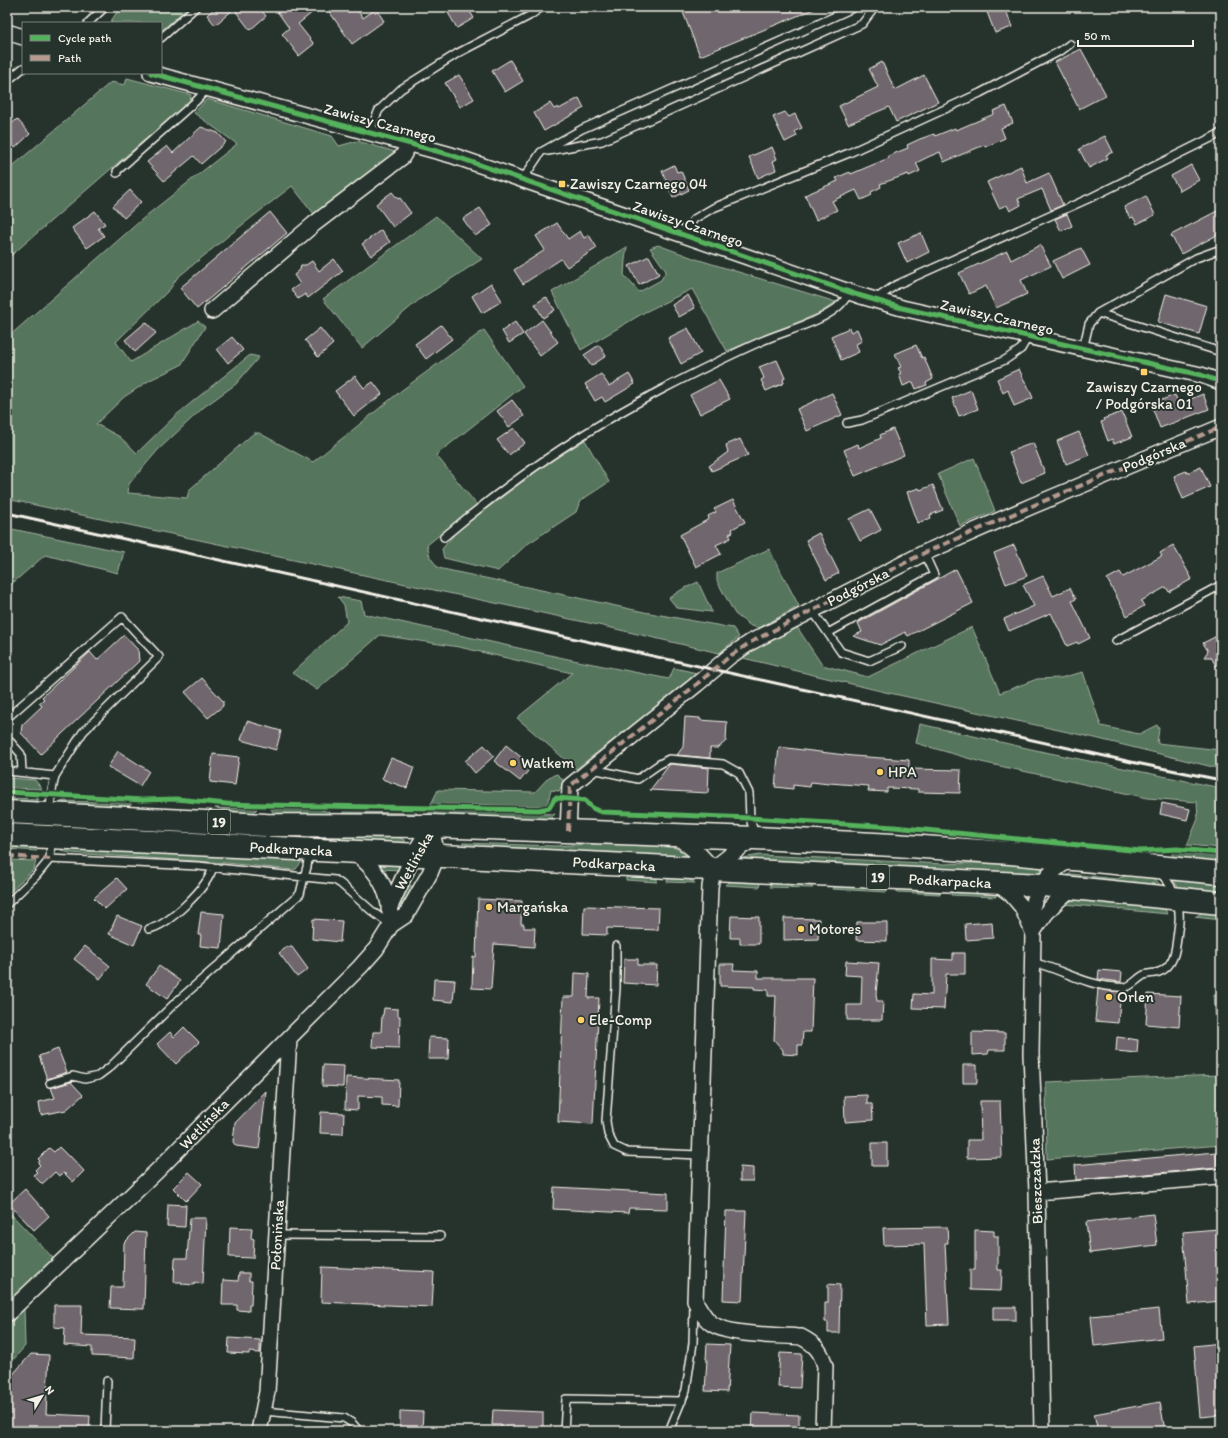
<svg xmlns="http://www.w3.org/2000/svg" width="1228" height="1438" viewBox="0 0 1228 1438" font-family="Itim,sans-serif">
  <rect width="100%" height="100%" fill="#26332d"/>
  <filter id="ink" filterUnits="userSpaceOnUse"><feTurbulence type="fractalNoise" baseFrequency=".025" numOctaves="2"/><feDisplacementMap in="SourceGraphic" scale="8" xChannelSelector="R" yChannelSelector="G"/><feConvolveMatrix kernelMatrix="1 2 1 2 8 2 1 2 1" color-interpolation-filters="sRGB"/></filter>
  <g filter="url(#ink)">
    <path fill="#55745c" stroke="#a4b2a2" d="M120,7H188L161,31V23H110Z
      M127,78L191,95L190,102L135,148L7,259V171L111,82L125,85Z
      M207,99L332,136L339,146L357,141L396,152L392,159L314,214L292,186L228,236L177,278L170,289L116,342L131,362L198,321L205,327L181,365L150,380L124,397L96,424L120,437L137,453L175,416L250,355L259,357L236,384L204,407L158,450L129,484L128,493L187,498L189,490L254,433H259L313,462L402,390L484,330L523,386L436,455L477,505L427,545L430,557L438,568L644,612L733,628L739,637L719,653L603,626L7,499V338L147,215L237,144L194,113Z
      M436,216L482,259L420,299L362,348L323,299Z
      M658,245L696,259L836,302L820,313L727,351L692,289L645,312L581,350L552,292L627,247L625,260L624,275L639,292L661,280L666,271L650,248Z
      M585,440L609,482L580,501L576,512L526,545L498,571L444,558L442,549L458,530L546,464Z
      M974,458L995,511L960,526L938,474Z
      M7,528L124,552L118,573L45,555L7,588Z
      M769,549L799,606L759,628L751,626L735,614L717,581V573Z
      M698,582L712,612L677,608L669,598L681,590Z
      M338,597L361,601L364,614L568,659L669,679L674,668L697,673L685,684L576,769L517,718L572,673L459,647L380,635L317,690L292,673L347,622L344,605Z
      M797,627L822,665L868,677L972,627L1000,693L1037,679L1060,678L1083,672L1101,726L1139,734L1157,725L1159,729L1157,743L1221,750V769L1095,738L885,692L743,658L775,636Z
      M920,724L1040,751L1221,788V848L1187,845L1198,819L1197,802L1148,798L981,762L916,743Z
      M557,774L564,781L559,791L551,790L548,802L544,806L438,804L430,806L438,790L535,792L549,777Z
      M7,778L35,780L42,789L7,788Z
      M7,798L39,799L32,806L7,804Z
      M61,801L132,803L126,809L64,804Z
      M215,808L257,809L252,814Z
      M271,809H318L329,812V816L275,815Z
      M442,811L555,814L551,818L546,820L431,817L428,813Z
      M343,812L417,813L414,816H342Z
      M342,834L392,835L405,840V845L342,843Z
      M643,841C657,843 679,845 687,857L460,847L463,843L555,846Z
      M7,843L33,845L37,851L7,849Z
      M61,848L299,860L301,863L296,869L293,870L227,863L70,853L62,851Z
      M1173,852L1221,857V864L1176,860L1172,855Z
      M760,855L944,864L1022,861L1048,867L1036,876L741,860L743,858Z
      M7,860L36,861L34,869L7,895Z
      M373,862L404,863L402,870L378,869Z
      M632,873L653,874L657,879V882L626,880V878Z
      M1133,873C1144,875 1155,876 1161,886L1063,877L1070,874L1117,879Z
      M671,875L687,878L695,883L667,882L668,878Z
      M734,879H755L760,884L759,887L725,885Z
      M1173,879L1221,881V895L1181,891Z
      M772,881L810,884L813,888L770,887V883Z
      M882,885L887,889V892L832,889L834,886Z
      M405,886H414L404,905H400L399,904Z
      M936,887L940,892V894L897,892V889Z
      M951,892H994L996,897L951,895Z
      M1078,898L1163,907L1168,914L1063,904Z
      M1203,912H1221V920L1195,917Z
      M1214,995L1221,996V1145L1047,1159L1046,1082L1220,1075Z
      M7,1210L55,1260L7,1306Z
      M24,1308L25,1346L7,1367V1324Z"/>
    <path fill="#70666e" stroke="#f4f1e8" d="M216,7H259L266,16L250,30L234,9L215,25L207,15Z
      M274,7H319L298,24L314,44L299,56L283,35L282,34L289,28Z
      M326,7H355L363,18L376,9L384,21L352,44Z
      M453,7H467L474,18L457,28L447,11Z
      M681,7H819L700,56Z
      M1000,7H1005L1012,27L995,33L987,12Z
      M1081,49L1106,95L1079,109L1055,62Z
      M510,60L523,81L505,92L492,71Z
      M882,62L895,90L924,75L938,102L896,122L889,107L848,124L839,106L878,87L869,69Z
      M459,75L474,99L460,107L445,83Z
      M579,98L584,108L544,131L534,113L550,103L554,109L558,107L559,109Z
      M1006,106L1013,123L1001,128L1005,138L985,147L984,145L944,162L940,152L928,157L916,163L920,171L909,176L908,174L880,184L881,187L871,192L872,195L861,200L856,190L832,201L837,210L816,220L805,195L838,181L836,178L850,172L851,174L889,158L888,156L908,148L907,145L920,139L934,134L935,136L955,128L956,130L994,114L993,111Z
      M785,112L789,117L795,114L802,128L795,131L797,136L785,142L773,117Z
      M17,119L30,134L15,148L7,138V128Z
      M201,127L218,133L226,142L201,164L194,156L164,181L147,162L167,146L173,153Z
      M1105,136L1113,152L1106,155L1108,158L1089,168L1079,149Z
      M772,147L777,159L773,161L776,170L758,178L749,157Z
      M674,165L677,172L681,171L689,190L673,198L662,171Z
      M1191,165L1199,180L1180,191L1171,176Z
      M1021,166L1027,183L1049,173L1063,205L1051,210L1042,189L1018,199L1021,205L1010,211L1007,205L999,208L987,182Z
      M130,190L141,202L124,218L113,206Z
      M392,192L398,199L400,198L411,213L393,227L376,204Z
      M1146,196L1155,215L1137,224L1133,217L1130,218L1124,207Z
      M480,208L492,225L475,236L463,219Z
      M1221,209V233L1181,254L1171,235Z
      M95,211L105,224L98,228L104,236L87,248L72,228Z
      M270,212L287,233L197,309L180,288Z
      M1067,214L1072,226L1061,231L1055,219Z
      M557,223L568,239L580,231L584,238L589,235L597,248L567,267L561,259L523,284L514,270L545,250L536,236Z
      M381,230L390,242L371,256L362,244Z
      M921,233L929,252L907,263L898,243Z
      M1040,245L1051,266L1021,280L1027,294L996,308L986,286L969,294L959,273L1007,251L1011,260Z
      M1081,248L1090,265L1062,279L1053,261Z
      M649,256L659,274L639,285L629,266Z
      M334,259L343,271L308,298L305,294L298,299L291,290L300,284L294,275L300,270L301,265H306L312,261L319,271Z
      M491,283L502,301L482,313L472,296Z
      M1166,294L1207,306L1199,334L1158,322Z
      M688,295L695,308L679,317L672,305Z
      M546,297L555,310L543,318L535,304Z
      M542,320L558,342L540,356L524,334Z
      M146,322L156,333L135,352L125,340Z
      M515,322L523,334L509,343L502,331Z
      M441,325L452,339L426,359L415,344Z
      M320,328L333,344L318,357L305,340Z
      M688,328L701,353L681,364L668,338Z
      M849,328L851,332L857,329L862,341L856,344L859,352L841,360L831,336Z
      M232,337L243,350L228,363L217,349Z
      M599,345L606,356L591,366L584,355Z
      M916,345L922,358L924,357L933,379L926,383L927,385L916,389L913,382L903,386L899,374L901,373L898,368L901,367L895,354Z
      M777,360L785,378L783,379L784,383L766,391L761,380L764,378L759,367Z
      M1019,369L1025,382H1026L1033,398L1014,406L1008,390L1003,393L997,379Z
      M601,374L609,386L629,374L635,384L605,402L602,397L595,401L585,384Z
      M355,376L364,388L373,382L382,394L354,416L335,391Z
      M719,380L730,399L700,414L690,395Z
      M971,390L978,409L959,416L952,398Z
      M832,393L842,415L807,431L797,409Z
      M1203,394L1209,409L1160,428L1151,404L1175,395L1179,404Z
      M512,400L524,416L509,427L497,411Z
      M1122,412L1132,437L1114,444L1112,439L1108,441L1101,422L1104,421L1103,419Z
      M514,428L525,443L509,455L497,440Z
      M893,429L904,455L855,476L844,450L858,444L859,448L881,438L880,435Z
      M1079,432L1089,455L1066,464L1057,441Z
      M740,439L748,455L712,471L709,466L728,452L726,445Z
      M1033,443L1045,473L1021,483L1009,452Z
      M1201,467L1210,487L1183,499L1174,476L1186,471L1187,473Z
      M933,485L943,510L930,515L931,518L918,523L907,492L919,488L920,490Z
      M733,500L745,522L732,529L733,532L729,534L731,538L716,545L721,554L696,567L680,535L709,519L708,516L716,512L714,509Z
      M870,509L881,530L860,541L849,519Z
      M819,533L839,573L826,580L806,540Z
      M1014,545L1027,576L1006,584L994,553Z
      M1173,545L1192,579L1169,592L1166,587L1141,601L1144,606L1127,616L1107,579L1120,572L1123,577L1162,556L1160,553Z
      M956,569L973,603L908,636L905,632L880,645L853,636L862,632L858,623Z
      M1043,576L1053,596L1070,588L1076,599L1072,601L1090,638L1078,644L1077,642L1067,646L1051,613L1009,631L1004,619L1034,606L1023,585Z
      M1221,634V675L1211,657H1204L1208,651L1203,643Z
      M124,635L138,650L139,661L41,754L21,733L22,725L42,706L39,703L44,699L42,697L90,652L97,660Z
      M202,678L223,701V706L208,718L185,692Z
      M685,717L700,718V720L727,722L726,741L718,748H710V758L677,755L683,747Z
      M247,721L281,731L276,750L241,740Z
      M484,745L494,756L475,773L465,761Z
      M506,745L532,766L520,781L494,761Z
      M779,747L853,756L909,760V769L961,770L960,793L918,792V789L887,788V792L868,791L869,786L829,783V784L811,782L810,787L793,785V789L775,787Z
      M118,751L149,771L140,786L108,767Z
      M213,754L239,757L235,785L210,782Z
      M391,758L414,767L407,788L382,779Z
      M670,764L709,768L708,793L650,790Z
      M1162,803L1190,809L1187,820L1160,814Z
      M117,878L127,889L105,909L94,898Z
      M478,899L522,901L521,924H524V928H535L534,947L494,944L491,989L472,988L473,957H476Z
      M584,906L659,908L658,930L607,928V935L583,934Z
      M201,912L224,914L221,948L200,946L201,935H198Z
      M117,916L142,926L134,945L109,934Z
      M731,916L759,917V944H740V938H730Z
      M784,918L819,919L818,939L784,940Z
      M313,919L342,921L340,942L312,939Z
      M857,922H887V941L856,940Z
      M992,922L993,938L966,940L965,924Z
      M85,946L110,966L100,979L74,959Z
      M287,947H292L308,969L297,977L279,953Z
      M953,953H965V974H946L944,1009L913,1008L914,994L932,995V959L953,960Z
      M624,959H638V965H657L656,985L623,983Z
      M846,961L879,963L876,994L877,1001H883L882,1020H847V1005H861L862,976L845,975Z
      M720,964H734L733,970L758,971V978H813L811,1032H803L802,1045H798V1055L783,1054V1050L774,1040L776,996H768V990L754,989V987L720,986Z
      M159,966L180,981L167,999L146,984Z
      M1099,970L1122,972L1121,982L1098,979Z
      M575,973L589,974L588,998H599L593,1124L558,1122L563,997H574Z
      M434,979L455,980L453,1002L433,1000Z
      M1098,989L1121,992L1118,1023L1095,1021Z
      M1148,994L1181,996L1179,1027L1146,1024Z
      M384,1008L398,1009V1016H400L399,1048L372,1047L373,1032H381L382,1015H383Z
      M184,1027L199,1042L176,1064L157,1044L170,1032L174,1037Z
      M972,1032L1005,1033V1050H989L988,1054L972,1055Z
      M429,1037L449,1038L448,1059H428Z
      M1117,1037L1138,1040L1137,1053L1116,1051Z
      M58,1049L67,1072L47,1079L39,1056Z
      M323,1065L344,1066L343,1087L322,1086Z
      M963,1065H977V1083H963Z
      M346,1077L399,1080L398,1106L382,1105V1097L358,1096V1110L345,1109Z
      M71,1082L83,1095L66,1110L41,1115L39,1102L55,1098L51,1088Z
      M266,1091L259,1149L236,1146L233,1142L235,1123Z
      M867,1095V1104H872L873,1120L845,1122L844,1096Z
      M980,1101H1000L1002,1157L967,1158V1140H981Z
      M321,1112L344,1113L343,1134L320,1133Z
      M872,1143H887V1166H872Z
      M59,1147L69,1157L70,1156L84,1171L73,1182L64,1173L59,1176L55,1172L42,1184L33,1175L37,1172L35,1170L40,1165L38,1163L40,1161L38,1159L49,1148L54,1152Z
      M1216,1152L1217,1168L1076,1180L1075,1165Z
      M740,1167L753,1168V1181H740Z
      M189,1172L202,1184L186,1201L173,1188Z
      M554,1187L668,1193V1209L629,1208L628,1213L553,1209Z
      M25,1189L49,1216L34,1230L9,1204Z
      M168,1204L186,1205L185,1227L167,1226Z
      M726,1211H746L742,1301L723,1300Z
      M1153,1214L1157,1245L1090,1253L1086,1222Z
      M190,1218H206L203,1284L195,1283L194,1285L182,1284V1282H174L175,1258H187Z
      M230,1227L252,1228L251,1238L254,1239L253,1258L229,1257Z
      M947,1227L948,1243H945L949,1324L927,1325L924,1244L884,1245L883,1228Z
      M1218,1229L1221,1259V1301L1189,1304L1183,1232Z
      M975,1230L994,1231V1236H998V1270H1002L1001,1291L970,1290V1270H975Z
      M135,1232L146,1233L144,1309L110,1308L111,1287H123L124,1243Z
      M322,1267L434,1272L432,1307L321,1302Z
      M239,1273H249V1281H252L251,1305H249V1311L237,1310V1305H222L223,1280L238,1281Z
      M828,1284L840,1285L839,1333H828V1322H825V1303H828Z
      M54,1305H82L81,1335L135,1337L134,1358L92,1356V1347L64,1345L65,1328L54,1327Z
      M993,1307H1016V1320H993Z
      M1159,1309L1162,1338L1094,1346L1091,1316Z
      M229,1338L260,1340V1353L249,1352V1354L228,1353Z
      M1221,1343V1415L1200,1417L1194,1346Z
      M707,1344L730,1345L727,1392L705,1391L707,1359H706Z
      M780,1353L802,1354L800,1388L778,1387Z
      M31,1354L49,1355L46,1414L90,1416L89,1431H7V1381Z
      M1160,1402L1165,1431H1098L1094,1414Z
      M493,1410L543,1412V1431H501V1425H492Z
      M400,1411L423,1412L422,1431H400Z
      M753,1413L799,1415V1431H752Z"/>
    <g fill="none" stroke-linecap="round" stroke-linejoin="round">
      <g stroke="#f4f1e8" stroke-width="10">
        <path id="lane" d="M88,23L105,7
          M161,38L196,7
          M7,81L23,68
          M369,132L379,110L401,89L458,53L529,16L542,7
          M548,151L602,141L862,24L875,7
          M117,173V171L196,101L208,88
          M523,179L541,152L582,129L783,40L855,7
          M683,235L694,219L713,208L849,153L980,93L1062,50L1070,44
          M874,300L896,285L1092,197L1221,133
          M1098,313L1221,352
          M1083,349L1089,324L1098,313L1196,258L1221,249
          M847,423L862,420L1005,360L1021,349L1028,337
          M444,537C511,480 583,431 661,390C694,373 728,356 762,341C784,331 824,322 841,304C844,301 847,296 850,292
          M812,610L841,652L869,661L902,646
          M828,633L934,575L924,553
          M1116,641L1221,585
          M7,718L122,617L159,657L83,732L55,776L51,795L50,813
          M7,738L21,754L22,771
          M593,769L638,779L658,765L669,759L723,764L739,773L749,793L750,818L755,836
          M7,771L55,776
          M51,840L50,859L198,866L304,877L307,867L309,852
          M7,904L36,876L50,859
          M149,929C169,925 208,887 213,867
          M616,946V988L606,1121L608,1134L614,1146L627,1152L699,1155
          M1032,962C1061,969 1087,986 1117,987C1120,987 1124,988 1126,987C1133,985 1138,978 1144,975C1149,973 1154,974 1159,972C1176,966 1176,945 1178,930C1182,908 1176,888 1159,872
          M50,1083L73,1076L85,1079L98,1076L110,1067L175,1003L300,894L304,877L335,880L341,884L373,912L391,925
          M277,1235L440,1236
          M263,1411L344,1418L352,1423L359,1431
          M105,1431L107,1381
          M564,1431L566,1399L682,1401
          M669,1431L686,1390L693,1343L694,1305"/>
      </g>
      <g stroke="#f4f1e8" stroke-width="18">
        <path id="street" d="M7,32L23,37
          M151,73L451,155L858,295L902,308L1201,375L1221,382
          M212,311L314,224L402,157L410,143
          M568,831L570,786L697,684L730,656L751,642L924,553L1032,506L1221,427
          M675,835L698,853L713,869
          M755,838L741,847L713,869L710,887L695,1301C700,1310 705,1320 714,1325C733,1336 779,1335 801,1337C815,1344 821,1351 825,1366L823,1431
          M354,852C375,868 388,886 390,913
          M996,883L1011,894L1022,907L1033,932L1031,1054L1037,1192L1042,1431
          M389,909L414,854L431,826
          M1029,923C1031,903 1042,877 1060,866C1064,863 1069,861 1074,859
          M1033,932C1045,912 1054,903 1072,888
          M1037,1192L1218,1177
          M7,1314L158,1170L212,1115L360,967L376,949L391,925L406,915L430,873L437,856L431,826
          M259,1431L267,1392L289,1039"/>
      </g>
      <g stroke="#f4f1e8" stroke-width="25">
        <path id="primary" d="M7,812L266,825L431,826L755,838L894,845L1010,853L1221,873
          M7,835L1043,885L1221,903"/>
      </g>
      <use href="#lane" stroke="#26332d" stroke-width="7"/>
      <use href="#street" stroke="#26332d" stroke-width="15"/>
      <use href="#primary" stroke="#26332d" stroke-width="22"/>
      <path stroke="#f4f1e8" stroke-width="3" d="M7,513L1136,763L1221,780"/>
      <path stroke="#b69a8f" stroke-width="4" stroke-dasharray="8 4" stroke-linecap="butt" d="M568,831L570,786L697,684L730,656L751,642L924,553L1032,506L1221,427
        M7,856L50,859"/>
      <g stroke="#26332d" stroke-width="8">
        <path id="cycleway" d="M151,73L451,155L858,295L902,308L1201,375L1221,382
          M7,792L142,800L176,799L227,804L265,805L539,810L549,808L555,798L585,800C590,807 594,810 603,812L750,818L894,827L1141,851L1177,849L1221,853"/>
      </g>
      <use href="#cycleway" stroke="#56b35d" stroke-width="5"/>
    </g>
  </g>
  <g fill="#ffd166" stroke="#26332d" stroke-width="1.5">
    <rect x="558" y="180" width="8" height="8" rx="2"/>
    <rect x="1140" y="368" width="8" height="8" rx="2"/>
    <circle cx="513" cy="763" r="4"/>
    <circle cx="880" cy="772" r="4"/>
    <circle cx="489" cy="907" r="4"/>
    <circle cx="801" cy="929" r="4"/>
    <circle cx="1109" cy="997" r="4"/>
    <circle cx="581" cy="1020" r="4"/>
  </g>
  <g text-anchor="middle" stroke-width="4" stroke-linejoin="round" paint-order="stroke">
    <g fill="#26332d" stroke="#b6b8b0" stroke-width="1">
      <rect x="208" y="810" width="22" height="24" rx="3"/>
      <rect x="867" y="865" width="22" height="24" rx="3"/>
    </g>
    <g font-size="14" font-weight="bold" fill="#f4f1e8">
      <text x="219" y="827">19</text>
      <text x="878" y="882">19</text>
    </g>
    <g font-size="15" fill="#f4f1e8" stroke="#26332d">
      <text transform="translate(380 123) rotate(15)" y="5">Zawiszy Czarnego</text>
      <text transform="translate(688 224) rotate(19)" y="5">Zawiszy Czarnego</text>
      <text transform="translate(997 317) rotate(13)" y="5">Zawiszy Czarnego</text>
      <text transform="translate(1154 455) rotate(-23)" y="5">Podgórska</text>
      <text transform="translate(858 587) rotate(-27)" y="5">Podgórska</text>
      <text transform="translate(291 849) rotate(3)" y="5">Podkarpacka</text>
      <text transform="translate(414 861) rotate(-61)" y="5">Wetlińska</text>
      <text transform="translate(614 864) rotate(3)" y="5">Podkarpacka</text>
      <text transform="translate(950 881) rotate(3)" y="5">Podkarpacka</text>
      <text transform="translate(204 1124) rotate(-46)" y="5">Wetlińska</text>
      <text transform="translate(1036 1181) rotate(-92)" y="5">Bieszczadzka</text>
      <text transform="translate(277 1235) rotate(-87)" y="5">Połonińska</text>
    </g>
    <g font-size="15" fill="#f4f1e8" stroke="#26332d" text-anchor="start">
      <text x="570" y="189">Zawiszy Czarnego 04</text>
      <text x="1144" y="392" text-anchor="middle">Zawiszy Czarnego<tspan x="1144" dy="17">/ Podgórska 01</tspan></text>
      <text x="521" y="768">Watkem</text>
      <text x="888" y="777">HPA</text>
      <text x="497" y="912">Margańska</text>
      <text x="809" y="934">Motores</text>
      <text x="1117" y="1002">Orlen</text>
      <text x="589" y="1025">Ele-Comp</text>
    </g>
  </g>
  <rect width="1228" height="1438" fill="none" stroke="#26332d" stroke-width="24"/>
  <rect x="12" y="12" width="1204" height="1414" fill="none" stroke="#f4f1e8" stroke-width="1.5" filter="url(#ink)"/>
  <rect x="22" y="22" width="140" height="52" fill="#26332d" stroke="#787f78"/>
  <rect x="30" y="35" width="20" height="6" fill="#56b35d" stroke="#787f78"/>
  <text x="58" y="42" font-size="12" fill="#f4f1e8">Cycle path</text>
  <rect x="30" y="55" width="20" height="6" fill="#b69a8f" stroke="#787f78"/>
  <text x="58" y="62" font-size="12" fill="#f4f1e8">Path</text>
  <g transform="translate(42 1396) rotate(52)" stroke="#26332d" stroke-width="3" paint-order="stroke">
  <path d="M0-3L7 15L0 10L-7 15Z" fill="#f4f1e8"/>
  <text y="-6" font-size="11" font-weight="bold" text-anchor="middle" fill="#f4f1e8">N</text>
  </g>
  <path d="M1078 40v6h115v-6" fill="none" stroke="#f4f1e8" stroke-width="2"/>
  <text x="1084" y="40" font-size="12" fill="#f4f1e8" stroke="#26332d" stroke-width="3" paint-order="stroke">50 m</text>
</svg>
